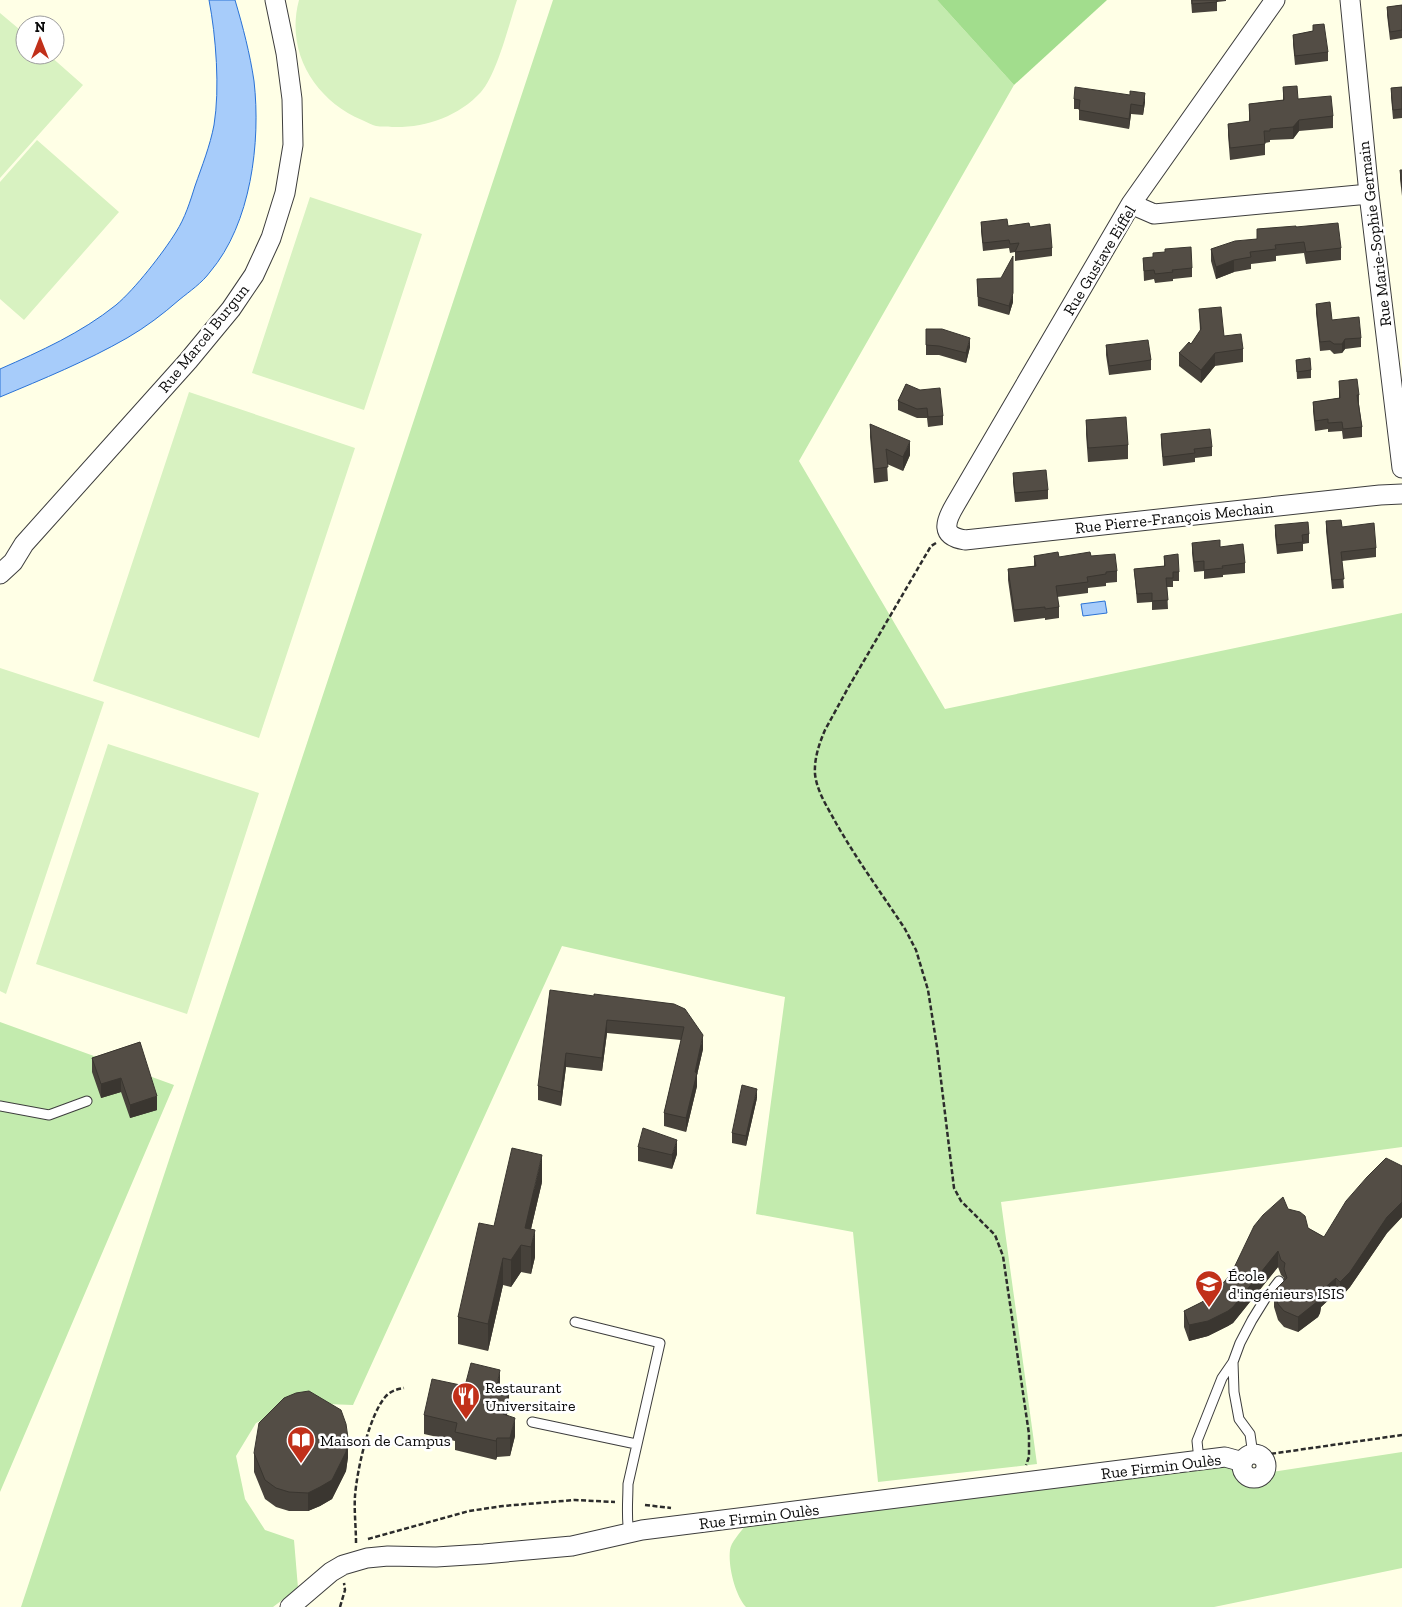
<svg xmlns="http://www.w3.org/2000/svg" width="1402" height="1607" viewBox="0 0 1402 1607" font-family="'Zilla Slab',serif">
  <rect width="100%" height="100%" fill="#ffffe6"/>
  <path fill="#c3ebae" d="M553,0H937L1014,85L799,461L945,709L1402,613V1147L1001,1202L1037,1464L878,1482L853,1232L756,1214L785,997L562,946L353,1405L300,1403L256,1423L236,1456L245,1499L265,1530L294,1540L298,1588L273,1607H21Z
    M0,1022L174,1085L0,1492Z
    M1402,1452V1568L1214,1607H746C735,1595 728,1566 730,1550C731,1542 740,1533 745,1526L1222,1466C1227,1467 1230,1467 1234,1470C1238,1472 1239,1475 1242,1478C1253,1488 1266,1483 1272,1472Z"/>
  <path fill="#a2dd8d" d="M937,0H1107L1014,85Z"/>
  <path fill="#d8f2c1" d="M299,0H517C509,24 497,74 481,92C458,117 425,128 392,127C387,126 381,127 376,126C372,125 367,122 362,120C315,100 285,52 299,0Z
    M0,13L25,34V55H49L83,85L0,178Z
    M37,140L119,212L24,320L0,299V182Z
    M310,197L422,234L364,410L252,373Z
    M189,392L355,448L259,738L93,681Z
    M0,668L104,702L6,994L0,991Z
    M108,744L259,793L187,1014L36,964Z"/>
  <path fill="#a7ccfa" stroke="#2a72d6" d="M209,0H235C243,27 250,54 254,81C261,142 251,224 210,272C202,283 190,291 179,300C163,314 146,327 127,338C87,361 43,379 0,397V369C41,351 81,333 116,305C135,289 163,253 176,232C185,218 190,202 195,186C202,166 210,146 214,125C220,89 216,36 209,0Z
    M1105,601L1107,613L1083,616L1081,604Z"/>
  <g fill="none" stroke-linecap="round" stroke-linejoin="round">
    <g stroke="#3d3d3d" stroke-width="11">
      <path id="lane" d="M0,1106L49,1115L87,1101
        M575,1322L660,1343L628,1484C628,1501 626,1517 629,1533
        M1233,1362L1234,1392L1239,1419L1250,1434L1253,1455
        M532,1422L636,1444
        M1199,1460L1197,1441L1222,1378L1233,1362L1240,1343L1252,1320L1265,1299L1279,1281"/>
    </g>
    <g stroke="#3d3d3d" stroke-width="21">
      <path id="street" d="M1275,0L1131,204L955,505C945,522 940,536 965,540L1380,495L1402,494
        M1350,0L1369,194L1402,468
        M1131,204L1154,214L1369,194
        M0,574L13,562L24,544L188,361L231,309L254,275L271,238L285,193L293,145L292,99L286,53L275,0
        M1242 1466a12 12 0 1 1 24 0a12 12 0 1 1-24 0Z
        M290,1607L331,1572L343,1565L367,1558L388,1556L436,1557L484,1554L572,1546L642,1530L1225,1457L1243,1462"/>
    </g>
    <path stroke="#2c2c2c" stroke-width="2.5" stroke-dasharray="5 2.5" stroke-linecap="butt" d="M936,543L931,546L848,688L825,730C819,744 814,759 815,774C817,792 828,808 836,823C857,860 882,894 905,929L916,950L928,990L937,1047L954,1188L961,1201L995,1235L1003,1256L1029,1434V1457L1026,1465
      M1265,1458L1270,1454L1402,1435
      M645,1505L671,1508
      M368,1539L469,1511L503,1506L575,1500L615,1502
      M356,1543C356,1527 354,1511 355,1496C357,1470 369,1415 386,1396C391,1391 397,1389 404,1388
      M340,1607L345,1590L344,1583"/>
    <use href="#lane" stroke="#fff" stroke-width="9"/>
    <use href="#street" stroke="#fff" stroke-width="19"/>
  </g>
  <path fill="#47423b" d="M1191,0H1226V1L1217,2V11L1192,13Z
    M1402,5V38L1390,40L1387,15V7Z
    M1313,25L1328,52V61L1295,65L1293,44V35L1313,31Z
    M1283,87L1298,99L1333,116V128L1299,131L1293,139L1270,140V142L1265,143V155L1230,160L1228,135V124L1249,122V104L1283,100Z
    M1402,87V118L1393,119L1391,97V88Z
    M1074,99L1145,102L1143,115L1131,114L1129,129L1079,120V109H1074Z
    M1400,170H1402V196L1400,179Z
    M981,222L1008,226L1030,227L1052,248V256L1015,261V252L1010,253L1009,248L983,251L981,231Z
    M1296,227L1341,248V260L1306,264L1304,253L1276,256V261L1251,264V269L1234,272L1216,279L1211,261V249L1257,239V229Z
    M1143,258L1192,268V277L1173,279V281L1155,283L1154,279L1144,281Z
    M977,279L1013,302L1009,315L978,306Z
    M1316,304L1332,320L1361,338V347L1345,349L1342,353L1334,354L1330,350L1320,351L1316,313Z
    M1199,309L1224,336L1243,349V362L1215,366L1201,383L1179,366V353L1191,344L1200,331Z
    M926,329L970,347L966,363L939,355H926Z
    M1106,345L1151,360V370L1109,375L1106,355Z
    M1296,360L1311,370V378L1297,379Z
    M1339,381L1359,395V404L1362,427V437L1343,439L1342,431L1328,432V429L1315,431L1313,411V402L1339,398Z
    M906,384L943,416V425L928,427L927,418H917L898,410V401Z
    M1086,420L1128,445V459L1088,462L1086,434Z
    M870,424L910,455L903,471L887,464L888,481L874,483L870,437Z
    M1161,434L1212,447V456L1195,458V462L1163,466L1161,443Z
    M1013,473L1048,490V499L1015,502L1013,482Z
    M1326,521L1342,527L1376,548V557L1342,561L1344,588L1332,589L1326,531Z
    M1275,525L1309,534V543L1303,544V551L1277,554L1275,535Z
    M1192,543L1220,547L1245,563V573L1223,575V577L1204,579V571L1194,572L1192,553Z
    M1034,556L1059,557L1091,556L1117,571V582L1106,583V586L1088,588V593L1057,597L1059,607V618L1045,620V618L1014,622L1008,580V569L1034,566Z
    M1164,556L1179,572V581H1173V587H1167L1168,609L1152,610V602L1137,603L1134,569L1164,566Z
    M594,996L674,1004L703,1049L697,1075V1086L686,1132L664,1126V1113L681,1040L607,1033L602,1071L566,1067L561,1106L538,1100V1086Z
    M140,1042L157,1110L130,1118L121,1092L101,1098L92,1072V1058Z
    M757,1098L746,1146L732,1143V1133Z
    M638,1147L677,1154L672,1169L638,1161Z
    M1402,1166V1217L1387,1233L1350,1287L1340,1298L1336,1293L1321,1307L1320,1313L1318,1317L1298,1332L1284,1327L1278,1320L1274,1307V1291L1284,1281V1278L1281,1275L1278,1267L1233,1323L1228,1326L1208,1336L1189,1341L1184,1327V1311L1202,1302L1225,1281L1288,1209L1308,1228L1324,1237Z
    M542,1182L531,1229L535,1257L531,1274L521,1272L511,1287L503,1285L488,1351L458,1344V1317L494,1226Z
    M465,1386H500L509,1406L506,1415L515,1436L510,1456L497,1457L496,1460L455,1450V1441L424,1434V1415Z
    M254,1453L348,1457L346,1471L332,1499L320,1506L308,1511H289L276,1507L265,1499L254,1472Z"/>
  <path fill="#3a3630" d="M1145,93V102L1143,115V106Z
    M1131,104V114L1129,129V119Z
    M1299,120V131L1293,139V127Z
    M1234,260V272L1216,279V267Z
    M1013,293V302L1009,315V306Z
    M970,338V347L966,363V353Z
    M1345,339V349L1342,353V344Z
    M1215,353V366L1201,383V370Z
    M910,441V455L903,471V457Z
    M607,1020V1033L602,1071V1058Z
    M703,1035V1049L697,1075V1086L686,1132V1118Z
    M566,1053V1067L561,1106V1092Z
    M121,1078V1092L101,1098V1084Z
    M757,1089V1098L746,1146V1136Z
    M157,1096V1110L130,1118V1105Z
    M677,1140V1154L672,1169V1155Z
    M542,1155V1182L527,1246L525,1228Z
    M1402,1202V1217L1387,1233L1350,1287L1340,1298V1282L1387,1217Z
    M535,1230V1257L531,1274V1247Z
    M521,1245V1272L511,1287V1260Z
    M1278,1251V1267L1233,1323L1228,1326L1208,1336L1189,1341V1325Z
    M503,1258V1285L488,1351V1324Z
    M1336,1278V1293L1321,1307L1320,1313L1318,1317L1298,1332V1317L1321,1291Z
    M500,1370V1388L497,1385Z
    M509,1388V1406L503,1433V1414Z
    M515,1418V1436L510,1456V1438Z
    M348,1438V1457L346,1471L332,1499L320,1506L308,1511V1493Z
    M497,1438V1457L496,1460V1441Z"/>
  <path fill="#534d45" stroke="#3a3630" d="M1192,0H1217V2L1192,4Z
    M1402,5V30L1390,32L1387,7Z
    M1324,24L1328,52L1295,56L1293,35L1313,31V25Z
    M1297,86L1298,99L1331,96L1333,116L1299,120L1293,127L1270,129V131H1264L1265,144L1230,148L1228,124L1250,121L1249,104L1284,100L1283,87Z
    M1075,87L1130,95V91L1145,93L1143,106L1131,104L1129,119L1079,110L1080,100L1074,99Z
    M1402,87V109L1393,110L1391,88Z
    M1400,170H1402V187Z
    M1007,219L1008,226L1029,223L1030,227L1050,224L1052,248L1015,252L1019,243L1010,244L1009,240L983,243L981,222Z
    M1338,223L1341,248L1306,252L1304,242L1275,245L1276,249L1250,252L1251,257L1234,260L1216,267L1211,249L1235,241L1257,239V229L1296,226V227Z
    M1191,247L1192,268L1172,270L1173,272L1155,274L1154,270L1144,271L1143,258L1153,257V253L1165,252V249Z
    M1013,256V293L1009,306L978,297L977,279L1001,278Z
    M1330,302L1332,320L1359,317L1361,338L1345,339L1342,344H1334L1330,341L1320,342L1316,304Z
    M1221,307L1224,336L1241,334L1243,349L1215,353L1201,370L1179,353L1189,342L1191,344L1201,329L1199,309Z
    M926,329H942L970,338L966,353L939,346L926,345Z
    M1148,340L1151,360L1109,366L1106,345Z
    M1310,358L1311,370L1297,372L1296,360Z
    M1357,379L1359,395H1357L1362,427L1343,429L1342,422L1328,423V419L1315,421L1313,402L1340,398L1339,381Z
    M906,384L920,390L940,388L943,416L928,417L927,408L917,409L898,401Z
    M1126,417L1128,445L1088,448L1086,420Z
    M870,424L910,441L903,457L886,449L888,467L874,469Z
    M1210,429L1212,447L1194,449L1195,453L1163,457L1161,434Z
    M1046,470L1048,490L1015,493L1013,473Z
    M1341,520L1342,527L1374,523L1376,548L1341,552L1344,579L1332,580L1326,521Z
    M1308,522L1309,534L1302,535L1303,542L1277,545L1275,525Z
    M1220,540V547L1243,544L1245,563L1222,566L1223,568L1204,570V561L1194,562L1192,543Z
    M1058,552L1059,557L1090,552L1091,556L1115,554L1117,571L1106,572V574L1087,577L1088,582L1056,586L1059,607L1045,609V607L1014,610L1008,569L1036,566L1034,556Z
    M1178,554L1179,572H1173V578H1166L1168,600L1152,601V593L1137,594L1134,569L1165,566L1164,556Z
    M550,990L594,996V994L674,1004L685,1009L703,1035L695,1072L697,1073L686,1118L664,1113L684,1027L607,1020L602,1058L566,1053L561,1092L538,1086Z
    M140,1042L157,1096L130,1105L121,1078L101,1084L92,1058Z
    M742,1085L757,1089L746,1136L732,1133Z
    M643,1128L677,1140L672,1155L638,1147Z
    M512,1148L542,1155L525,1228L535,1230L531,1247L521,1245L511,1260L503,1258L488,1324L458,1317L479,1223L494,1226Z
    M1386,1158L1402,1166V1202L1387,1217L1350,1272L1340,1282L1336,1278L1321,1291L1320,1298L1318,1301L1298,1317L1284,1311L1278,1304L1274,1291L1287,1278L1284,1269L1285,1263L1281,1260L1278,1251L1233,1307L1228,1311L1208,1321L1189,1325L1184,1311L1202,1302L1225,1281L1232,1272L1254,1226L1263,1215L1283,1197L1288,1209L1300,1212L1305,1216L1308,1228L1324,1237L1346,1201L1367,1177Z
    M471,1363L500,1370L497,1385L509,1388L503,1414L515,1418L510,1438H497L496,1441L455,1432L457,1423L424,1415L432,1379L465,1386Z
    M309,1391L341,1410L346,1424L348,1438L346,1452L332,1480L320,1487L308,1493L289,1492L276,1488L265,1480L254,1453L259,1423L284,1398L296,1393Z"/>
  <defs>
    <g id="university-pin" transform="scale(1.4375)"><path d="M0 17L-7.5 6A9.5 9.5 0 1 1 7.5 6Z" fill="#c1301a" stroke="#fff"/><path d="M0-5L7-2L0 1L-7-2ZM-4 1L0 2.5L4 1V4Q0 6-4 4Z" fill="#fff"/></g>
    <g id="restaurant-pin" transform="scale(1.4375)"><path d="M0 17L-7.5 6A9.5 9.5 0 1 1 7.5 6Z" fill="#c1301a" stroke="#fff"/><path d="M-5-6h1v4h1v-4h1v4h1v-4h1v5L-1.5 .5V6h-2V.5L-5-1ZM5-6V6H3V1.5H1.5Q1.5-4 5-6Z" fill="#fff"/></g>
    <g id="library-pin" transform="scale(1.4375)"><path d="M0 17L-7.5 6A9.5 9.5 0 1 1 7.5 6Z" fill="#c1301a" stroke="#fff"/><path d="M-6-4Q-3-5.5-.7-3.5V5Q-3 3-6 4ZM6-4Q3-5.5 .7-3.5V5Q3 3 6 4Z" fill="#fff"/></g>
  </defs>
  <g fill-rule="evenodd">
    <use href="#university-pin" x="1209" y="1284"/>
    <use href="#restaurant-pin" x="466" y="1396"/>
    <use href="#library-pin" x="301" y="1440"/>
  </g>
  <g text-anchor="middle" stroke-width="5" stroke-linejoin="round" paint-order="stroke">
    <g font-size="16" fill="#0a0a0a" stroke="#fff">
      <text transform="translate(1374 234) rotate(-97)" y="6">Rue Marie-Sophie Germain</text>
      <text transform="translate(1099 260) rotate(-59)" y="6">Rue Gustave Eiffel</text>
      <text transform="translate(203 338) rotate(-51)" y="6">Rue Marcel Burgun</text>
      <text transform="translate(1174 517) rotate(-6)" y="6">Rue Pierre-François Mechain</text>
      <text transform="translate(1161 1466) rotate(-7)" y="6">Rue Firmin Oulès</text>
      <text transform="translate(759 1516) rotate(-7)" y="6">Rue Firmin Oulès</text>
    </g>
    <g font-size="16" fill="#0a0a0a" stroke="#fff" text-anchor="start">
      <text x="1228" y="1281">École<tspan x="1228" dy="18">d'ingénieurs ISIS</tspan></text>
      <text x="485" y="1393">Restaurant<tspan x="485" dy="18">Universitaire</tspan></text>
      <text x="320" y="1446">Maison de Campus</text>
    </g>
  </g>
  <g transform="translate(40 40)"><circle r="24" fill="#ffffff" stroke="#9d9d9d"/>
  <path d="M0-4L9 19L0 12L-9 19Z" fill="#c1301a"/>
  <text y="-8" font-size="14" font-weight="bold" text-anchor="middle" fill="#0a0a0a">N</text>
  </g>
</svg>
